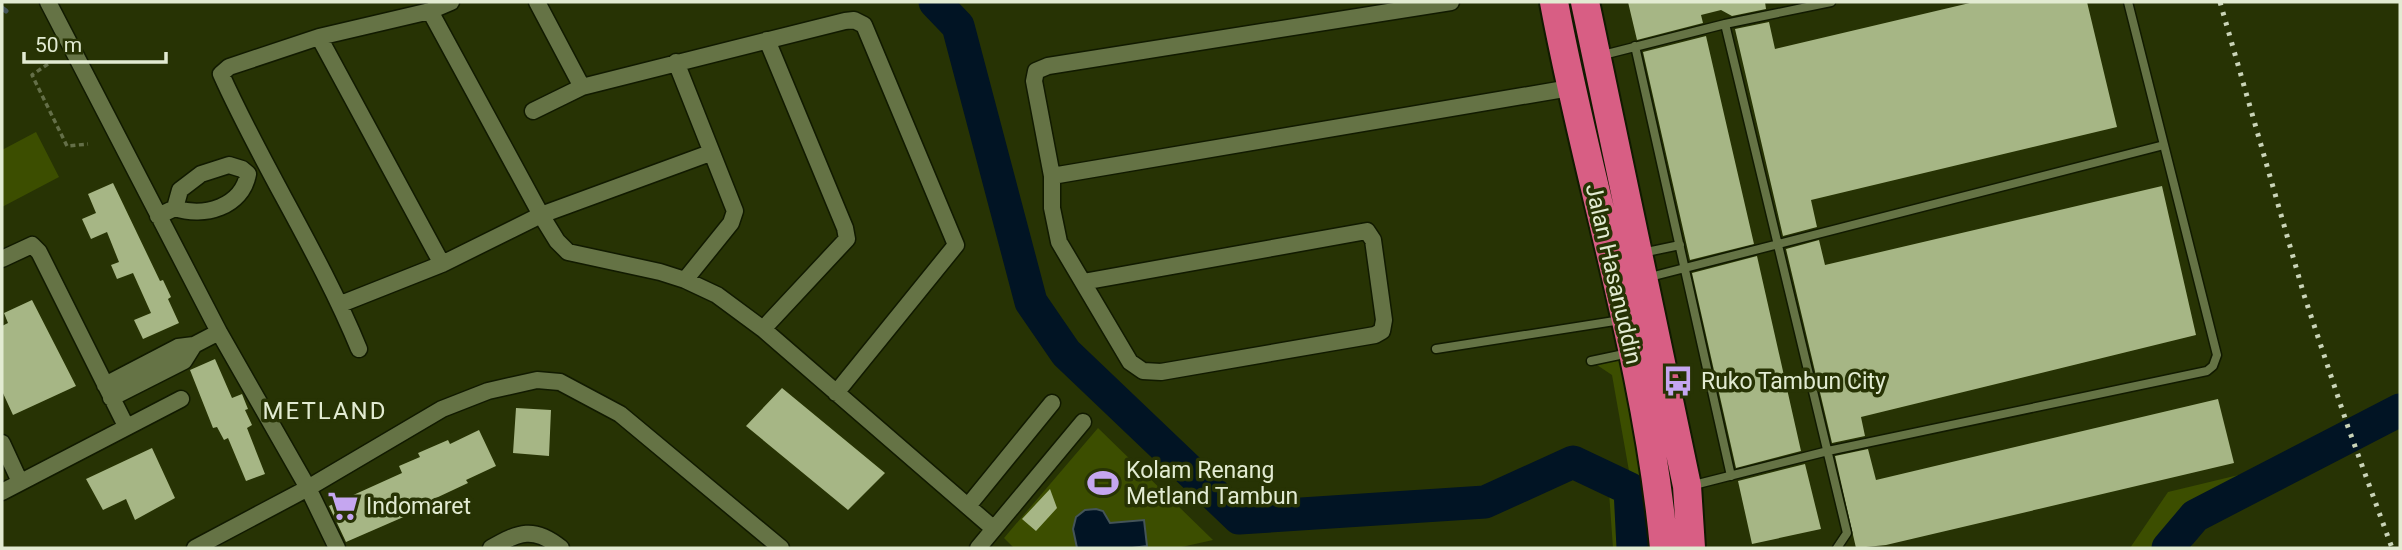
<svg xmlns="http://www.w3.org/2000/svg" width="2402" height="550" viewBox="0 0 2402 550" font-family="Roboto,sans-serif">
  <rect width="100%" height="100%" fill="#273304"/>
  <path fill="#3c4e00" d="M1554,2H1585L1691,548H1613L1608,478L1629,471L1612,375L1591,361L1633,353Z
    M36,132L59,177L2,207V150Z
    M2348,427L2356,450L2198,531L2191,548H2130L2168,492L2251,472Z
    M1098,428L1213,540L1177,548H1014L1004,538Z"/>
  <path fill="#011424" stroke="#445458" stroke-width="2" d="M1096,509L1103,511L1110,523L1144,520L1147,546L1132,548H1077L1073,529L1076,517L1085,510Z"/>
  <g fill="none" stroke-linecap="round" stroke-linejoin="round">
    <path stroke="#445458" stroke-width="5" d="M2,8L6,11"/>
    <path stroke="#011424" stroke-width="33" d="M935,2L958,26L1031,302L1066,353L1239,518L1485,502L1573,462L1630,489L1633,548
      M2168,548L2195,516L2400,410"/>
  </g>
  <path fill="#a6b685" d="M1628,2H1765L1766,9L1732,16L1721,10L1701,15L1703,23L1637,40Z
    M1974,2H2087L2117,127L1811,200L1817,227L1783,236L1735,29L1769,22L1775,49Z
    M1706,36L1754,244L1690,260L1643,52Z
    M113,183L160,281L163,280L171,297L168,299L179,323L143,339L134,320L151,313L133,273L117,279L111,265L119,262L107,232L91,239L82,219L96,213L88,194Z
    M2162,186L2196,335L1861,417L1865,436L1832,443L1786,249L1819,240L1825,265Z
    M1757,256L1801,451L1736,468L1692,273Z
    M32,300L76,386L13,415L2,391V326L8,323L4,313Z
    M215,359L232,398L242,394L248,409L245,410L252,425L247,428L265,474L246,481L228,438L224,440L217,427L213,428L190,370Z
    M782,388L885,473L848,510L746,426Z
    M2218,399L2234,463L1886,545L1856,548L1835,456L1868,449L1876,480Z
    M516,408L551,410L549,456L513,453Z
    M479,430L496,466L466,480L468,483L436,498L438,502L346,542L329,506L402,473L399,466L420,457L418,453L448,440L450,444Z
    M152,448L175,498L135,520L126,499L103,510L86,479Z
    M1805,464L1821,529L1752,544L1738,481Z
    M1050,489L1057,508L1036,531L1022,519Z"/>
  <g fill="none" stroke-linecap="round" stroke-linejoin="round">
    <g stroke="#111a00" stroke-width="11">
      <path id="lane" d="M1725,24L1847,533L1837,548
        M1635,46L1731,476
        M1603,55L1725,24L1831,2
        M1642,253L1680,245
        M1646,278L2164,145
        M1436,349L1621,320
        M1591,361L1629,353
        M1690,486L1828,451L2207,371L2213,366L2217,355L2128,2"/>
    </g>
    <g stroke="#111a00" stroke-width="19">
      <path id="street" d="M48,2L219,332L308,488L337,548
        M537,2L582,87L845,21L854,20L864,25L956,245L836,393
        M430,11L541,215L557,241L568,252L660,272L685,280L717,295L763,329L994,529
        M319,37L442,264
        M676,62L735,211L731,223L685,280
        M533,111L582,87
        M1052,176L1570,88
        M175,208L180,190L201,174L229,165L242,169L248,174
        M158,216L175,208C204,218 242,207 248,174
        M2,259L32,245L39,252L126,426
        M1083,282L1367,231L1373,240L1384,320L1382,331L1375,335L1161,372L1143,371L1130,362L1059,242L1052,208V176L1034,81L1036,71L1048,66L1451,2
        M341,304L442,264L541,215L710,153
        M763,329L847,239L845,228L767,40
        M359,349C320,254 263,168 221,74L229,67L319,37L430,11L451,2
        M105,385L178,347L194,345L219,332
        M111,398L184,361L194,345
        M2,443L20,482
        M2,492L181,399
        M968,506L1052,403
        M195,548L308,488L442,409L488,391L537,380L560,382L620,414L781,548
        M491,548C519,532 534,526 561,548
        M978,548L1083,422"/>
    </g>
    <g stroke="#111a00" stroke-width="32">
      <path id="highway" d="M1554,2C1588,185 1647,362 1664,548
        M1585,2L1687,486L1691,548"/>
    </g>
    <path stroke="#646f48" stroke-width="3.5" stroke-dasharray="5 3.5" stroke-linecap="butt" d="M48,64L32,75L67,146L88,144"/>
    <use href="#lane" stroke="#657345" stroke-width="8"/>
    <use href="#street" stroke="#657345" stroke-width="16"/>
    <use href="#highway" stroke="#d85e84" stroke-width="28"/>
    <path stroke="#cad4b8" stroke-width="5" stroke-dasharray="3.5 7" stroke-linecap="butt" d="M2220,2L2304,295L2348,427L2392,548"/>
  </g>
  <defs>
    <g id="bus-bare" transform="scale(2.415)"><path d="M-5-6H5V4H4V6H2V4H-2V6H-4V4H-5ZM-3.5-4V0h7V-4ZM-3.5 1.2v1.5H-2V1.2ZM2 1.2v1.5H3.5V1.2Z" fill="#c5a6f0" stroke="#273304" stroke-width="2.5" paint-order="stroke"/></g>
    <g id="stadium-bare" transform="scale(2.415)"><path d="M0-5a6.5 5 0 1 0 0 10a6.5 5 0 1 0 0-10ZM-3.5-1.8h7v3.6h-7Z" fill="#c5a6f0" stroke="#273304" stroke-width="2.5" paint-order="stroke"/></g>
    <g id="supermarket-bare" transform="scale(2.415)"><path d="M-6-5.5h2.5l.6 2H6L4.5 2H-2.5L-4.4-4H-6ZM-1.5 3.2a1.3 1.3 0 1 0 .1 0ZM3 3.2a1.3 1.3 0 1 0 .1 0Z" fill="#c5a6f0" stroke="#273304" stroke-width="2.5" paint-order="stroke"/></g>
  </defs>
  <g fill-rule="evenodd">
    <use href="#bus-bare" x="1678" y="381"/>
    <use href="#stadium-bare" x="1103" y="483"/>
    <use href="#supermarket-bare" x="343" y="506"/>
  </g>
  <g text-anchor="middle" stroke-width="7" stroke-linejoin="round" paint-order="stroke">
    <g font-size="23" fill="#e2ebd2" stroke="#273304">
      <text transform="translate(1614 274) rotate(77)" y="8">Jalan Hasanuddin</text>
    </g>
    <g font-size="23" fill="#e2ebd2" stroke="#273304" text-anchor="start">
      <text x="1701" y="389">Ruko Tambun City</text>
      <text x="1126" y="478">Kolam Renang<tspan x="1126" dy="26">Metland Tambun</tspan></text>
      <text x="366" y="514">Indomaret</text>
    </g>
    <g font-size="24" letter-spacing="2" fill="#e2ebd2" stroke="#273304">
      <text x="325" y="419">METLAND</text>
    </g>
  </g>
  <rect width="2402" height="550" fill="none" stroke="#e2ebd2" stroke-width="7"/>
  <path d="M24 52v10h142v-10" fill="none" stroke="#e2ebd2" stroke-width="3.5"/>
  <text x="35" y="52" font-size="21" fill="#e2ebd2" stroke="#273304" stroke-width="5" paint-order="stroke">50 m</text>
</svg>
